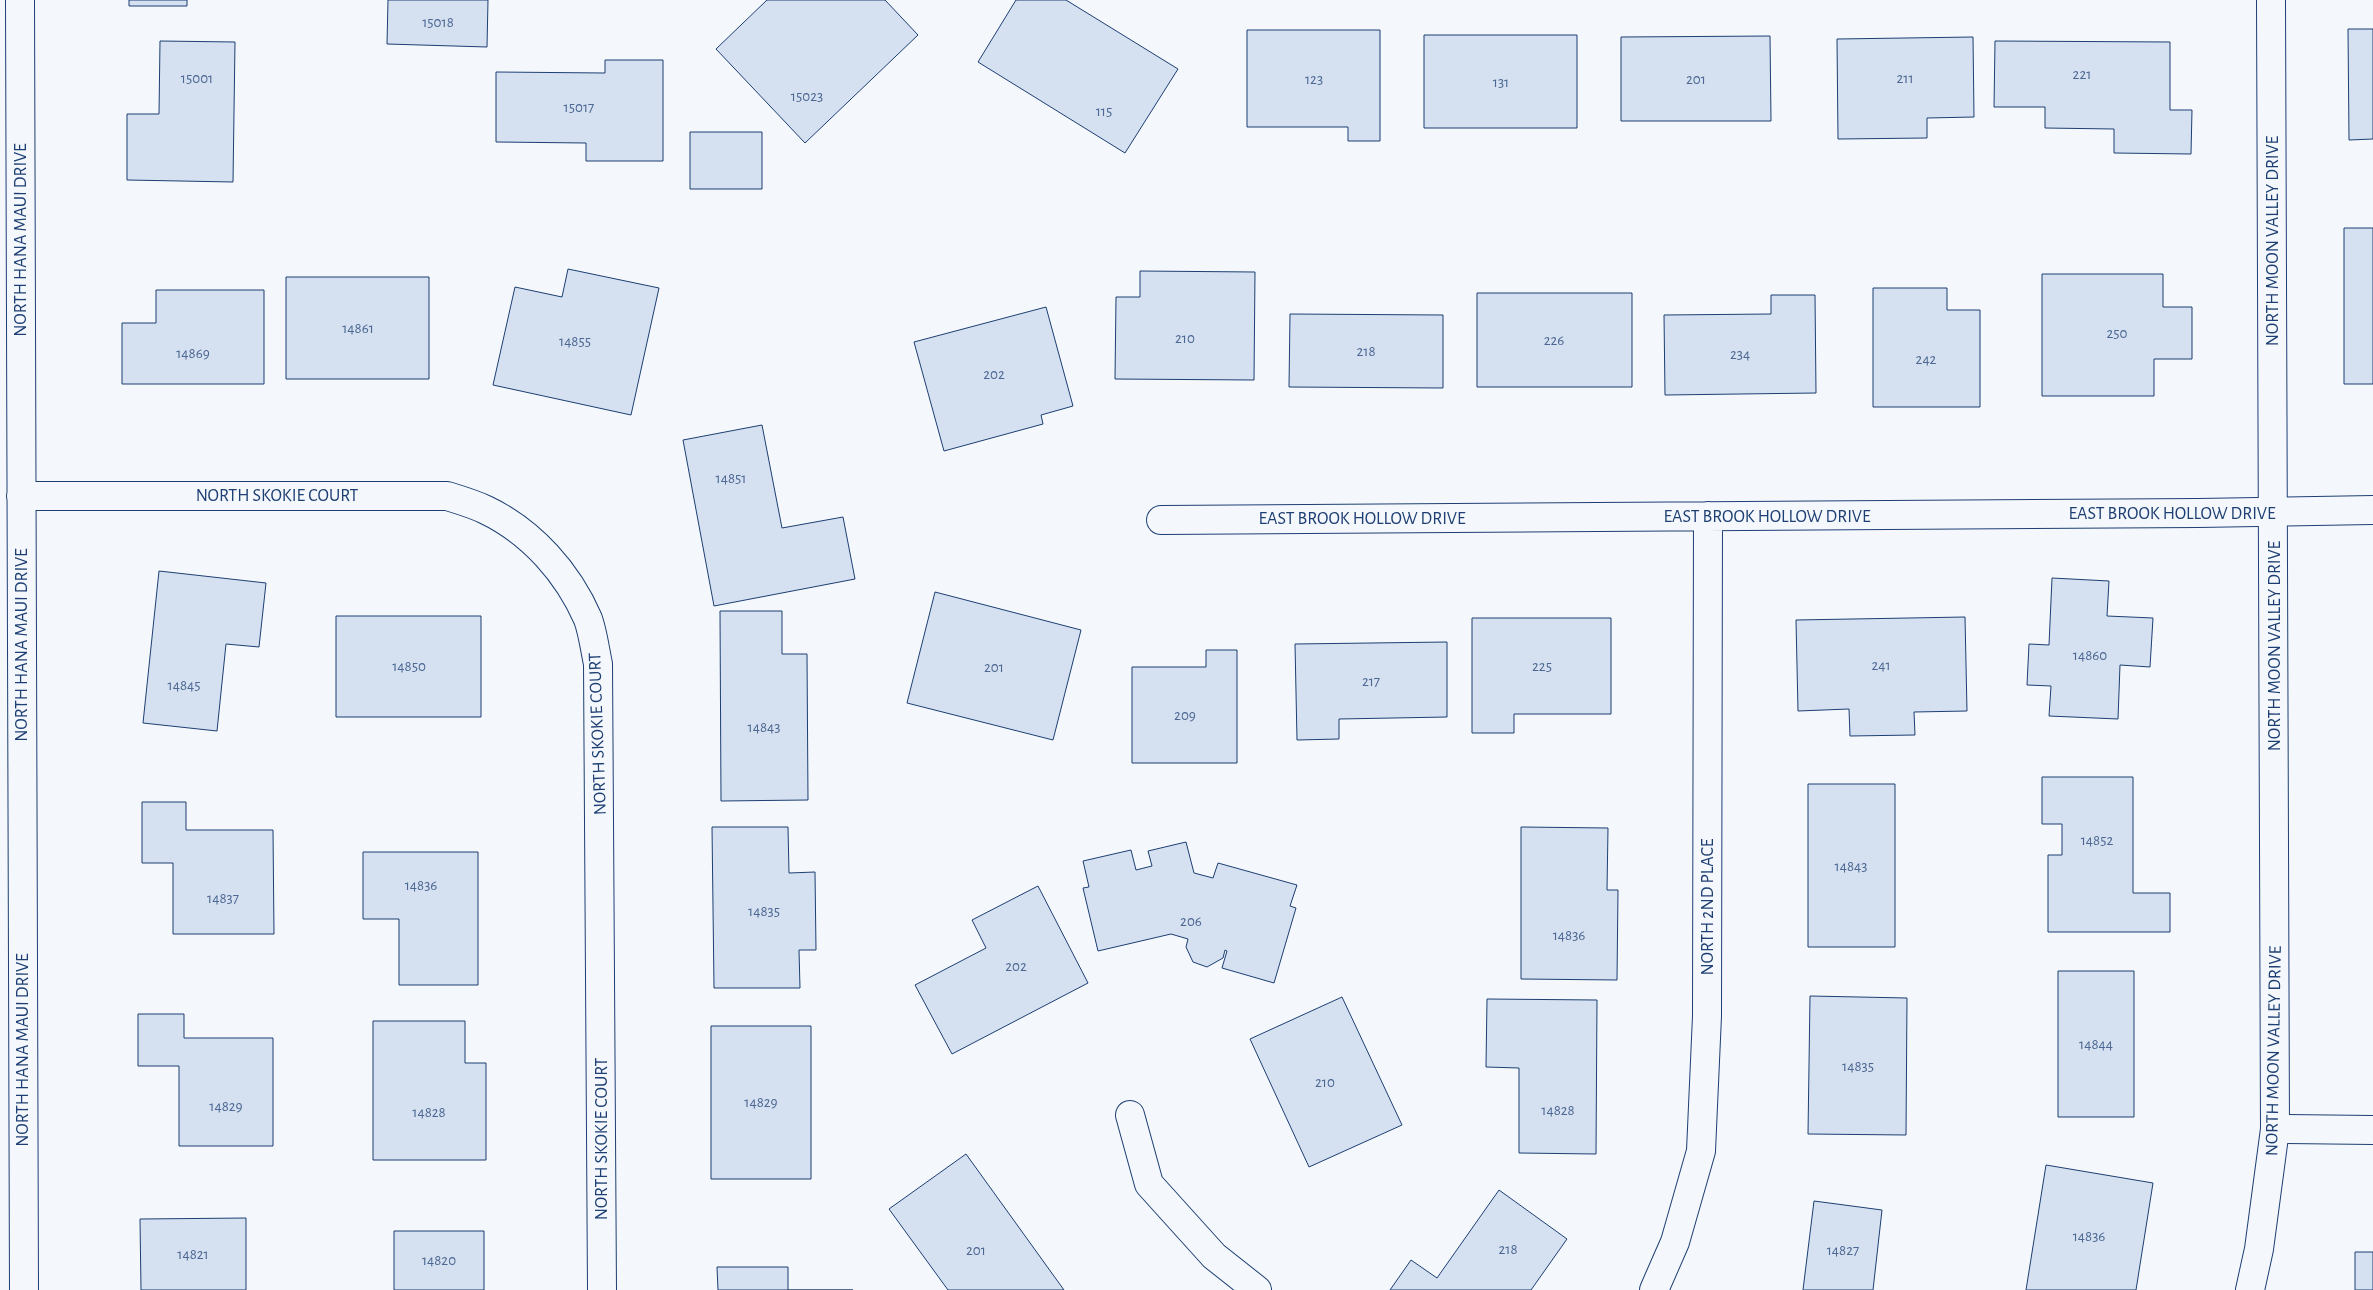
<svg xmlns="http://www.w3.org/2000/svg" width="2373" height="1290" viewBox="0 0 2373 1290" font-family="'Alegreya Sans',sans-serif">
  <rect width="100%" height="100%" fill="#f4f7fb"/>
  <path fill="#d5e0f0" stroke="#1d3f73" d="M129,0H187V6H129Z
    M388,0H488L487,47L387,44Z
    M767,0H885L918,35L805,143L716,49Z
    M1016,0H1066L1178,69L1125,153L978,62Z
    M2348,29H2373V139L2349,140Z
    M1247,30H1380V141H1348V127H1247Z
    M1424,35H1577V128H1424Z
    M1770,36L1771,121H1621V37Z
    M1973,37L1974,117L1927,118V138L1838,139L1837,39Z
    M160,41L235,42L233,182L127,180V114H159Z
    M1995,41L2170,42V110H2192L2191,154L2114,153V129L2045,128V107H1994Z
    M605,60H663V161H586V143L496,142V72L605,73Z
    M690,132H762V189H690Z
    M2344,228H2373V384H2344Z
    M568,269L659,288L631,415L493,385L515,287L562,297Z
    M1140,271L1255,272L1254,380L1115,379L1116,297H1140Z
    M2042,274H2163V307H2192V359H2154V396H2042Z
    M286,277H429V379H286Z
    M1873,288H1947V310H1980V407H1873Z
    M156,290H264V384H122V323H156Z
    M1477,293H1632V387H1477Z
    M1771,295H1815L1816,393L1665,395L1664,315L1771,314Z
    M1046,307L1073,406L1041,415L1043,424L944,451L914,342Z
    M1290,314L1443,315V388L1289,387Z
    M762,425L782,528L843,517L855,579L714,606L683,440Z
    M159,571L266,583L259,647L226,644L217,731L143,723Z
    M2052,578L2109,581L2107,616L2153,618L2150,667L2120,665L2118,719L2049,716L2051,686L2027,685L2029,644L2049,645Z
    M935,592L1081,630L1053,740L907,703Z
    M720,611H782V654H807L808,800L721,801Z
    M336,616H481V717H336Z
    M1965,617L1967,711L1914,712L1915,735L1850,736L1849,709L1798,711L1796,620Z
    M1472,618H1611V714H1514V733H1472Z
    M1447,642V717L1339,719V739L1297,740L1295,644Z
    M1206,650H1237V763H1132V667H1206Z
    M2042,777H2133V893H2170V932H2048V855H2062V824H2042Z
    M1808,784H1895V947H1808Z
    M142,802H186V830H273L274,934H173V863H142Z
    M712,827H788L789,873L815,872L816,950H799L800,988H714Z
    M1521,827L1608,828L1607,890H1618L1617,980L1521,979Z
    M1186,842L1194,873L1213,878L1218,863L1297,885L1290,906L1296,908L1274,983L1222,968L1227,951L1225,950L1223,958L1207,967L1193,962L1186,947L1188,939L1171,934L1098,951L1083,888L1089,887L1083,861L1131,850L1136,870L1152,866L1148,851Z
    M363,852H478V985H399V919H363Z
    M1038,886L1088,983L952,1054L915,985L986,948L972,920Z
    M2058,971H2134V1117H2058Z
    M1810,996L1907,998L1906,1135L1808,1134Z
    M1342,997L1402,1125L1309,1167L1250,1039Z
    M1487,999L1597,1000L1596,1154L1519,1153V1068L1486,1067Z
    M138,1014H184V1038H273V1146H179V1066H138Z
    M373,1021H465V1063H486V1160H373Z
    M711,1026H811V1179H711Z
    M966,1154L1064,1290H948L889,1209Z
    M2046,1165L2153,1183L2136,1290H2026Z
    M1499,1190L1567,1239L1531,1290H1390L1411,1260L1437,1278Z
    M1814,1201L1882,1210L1873,1290H1803Z
    M246,1218V1290H141L140,1219Z
    M394,1231H484V1290H394Z
    M2355,1252H2373V1290H2355Z
    M717,1267H788V1290H853H718Z"/>
  <g fill="none" stroke-linecap="round" stroke-linejoin="round">
    <g stroke="#1d3f73" stroke-width="30">
      <path id="street" d="M20,0L24,1290
        M21,496H447C460,500 474,504 486,510C532,532 568,573 588,619C593,633 595,650 598,664L602,1290
        M1161,520L2198,513L2373,510
        M1130,1115L1149,1184L1214,1256L1257,1290
        M2275,1129L2373,1130
        M1654,1290L1675,1242L1701,1151L1707,1016L1708,516"/>
    </g>
    <g stroke="#1d3f73" stroke-width="30">
      <path id="secondary" d="M2250,1290L2259,1249L2275,1129L2271,0"/>
    </g>
    <use href="#street" stroke="#f4f7fb" stroke-width="28"/>
    <use href="#secondary" stroke="#f4f7fb" stroke-width="28"/>
  </g>
  <g text-anchor="middle" stroke-width="4" stroke-linejoin="round" paint-order="stroke">
    <g font-size="15" fill="#4b6792">
      <text x="438" y="27">15018</text>
      <text x="2082" y="79">221</text>
      <text x="197" y="83">15001</text>
      <text x="1905" y="83">211</text>
      <text x="1314" y="84">123</text>
      <text x="1696" y="84">201</text>
      <text x="1501" y="87">131</text>
      <text x="807" y="101">15023</text>
      <text x="579" y="112">15017</text>
      <text x="1104" y="116">115</text>
      <text x="358" y="333">14861</text>
      <text x="2117" y="338">250</text>
      <text x="1185" y="343">210</text>
      <text x="1554" y="345">226</text>
      <text x="575" y="346">14855</text>
      <text x="1366" y="356">218</text>
      <text x="193" y="358">14869</text>
      <text x="1740" y="359">234</text>
      <text x="1926" y="364">242</text>
      <text x="994" y="379">202</text>
      <text x="731" y="483">14851</text>
      <text x="2090" y="660">14860</text>
      <text x="1881" y="670">241</text>
      <text x="409" y="671">14850</text>
      <text x="1542" y="671">225</text>
      <text x="994" y="672">201</text>
      <text x="1371" y="686">217</text>
      <text x="184" y="690">14845</text>
      <text x="1185" y="720">209</text>
      <text x="764" y="732">14843</text>
      <text x="2097" y="845">14852</text>
      <text x="1851" y="871">14843</text>
      <text x="421" y="890">14836</text>
      <text x="223" y="903">14837</text>
      <text x="764" y="916">14835</text>
      <text x="1191" y="926">206</text>
      <text x="1569" y="940">14836</text>
      <text x="1016" y="971">202</text>
      <text x="2096" y="1049">14844</text>
      <text x="1858" y="1071">14835</text>
      <text x="1325" y="1087">210</text>
      <text x="761" y="1107">14829</text>
      <text x="226" y="1111">14829</text>
      <text x="1558" y="1115">14828</text>
      <text x="429" y="1117">14828</text>
      <text x="2089" y="1241">14836</text>
      <text x="1508" y="1254">218</text>
      <text x="976" y="1255">201</text>
      <text x="1843" y="1255">14827</text>
      <text x="193" y="1259">14821</text>
      <text x="439" y="1265">14820</text>
    </g>
    <g font-size="18" fill="#1d3f73" stroke="#f4f7fb">
      <text transform="translate(20 240) rotate(-90)" y="6">NORTH HANA MAUI DRIVE</text>
      <text transform="translate(2272 241) rotate(-90)" y="6">NORTH MOON VALLEY DRIVE</text>
      <text x="277" y="501">NORTH SKOKIE COURT</text>
      <text x="2172" y="519">EAST BROOK HOLLOW DRIVE</text>
      <text x="1767" y="522">EAST BROOK HOLLOW DRIVE</text>
      <text x="1362" y="524">EAST BROOK HOLLOW DRIVE</text>
      <text transform="translate(21 645) rotate(-90)" y="6">NORTH HANA MAUI DRIVE</text>
      <text transform="translate(2274 646) rotate(-90)" y="6">NORTH MOON VALLEY DRIVE</text>
      <text transform="translate(597 734) rotate(-92)" y="6">NORTH SKOKIE COURT</text>
      <text transform="translate(1707 907) rotate(-90)" y="6">NORTH 2ND PLACE</text>
      <text transform="translate(22 1050) rotate(-90)" y="6">NORTH HANA MAUI DRIVE</text>
      <text transform="translate(2273 1051) rotate(-89)" y="6">NORTH MOON VALLEY DRIVE</text>
      <text transform="translate(601 1139) rotate(-90)" y="6">NORTH SKOKIE COURT</text>
    </g>
  </g>
</svg>
